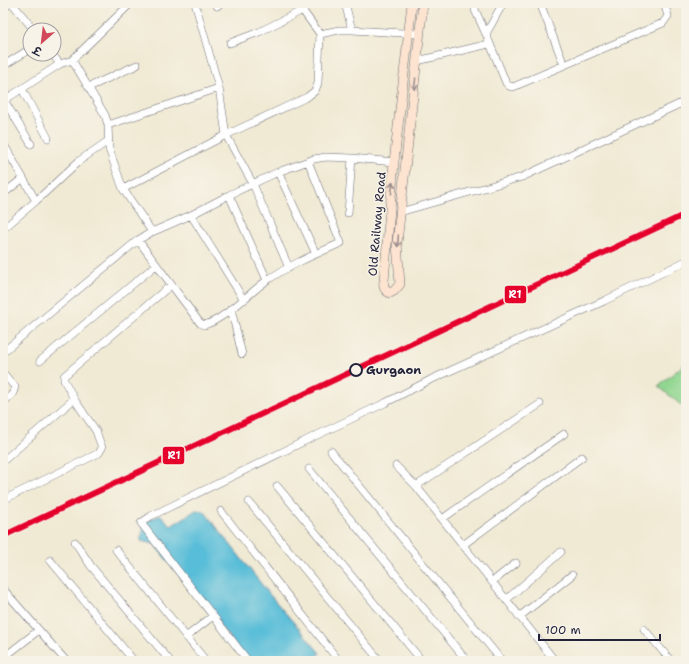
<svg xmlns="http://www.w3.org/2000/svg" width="689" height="664" viewBox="0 0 689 664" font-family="'Shantell Sans','Playpen Sans Deva',sans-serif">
  <rect width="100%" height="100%" fill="#f7f3e8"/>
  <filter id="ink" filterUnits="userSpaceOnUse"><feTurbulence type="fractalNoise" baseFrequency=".025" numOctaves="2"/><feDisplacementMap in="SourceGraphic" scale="8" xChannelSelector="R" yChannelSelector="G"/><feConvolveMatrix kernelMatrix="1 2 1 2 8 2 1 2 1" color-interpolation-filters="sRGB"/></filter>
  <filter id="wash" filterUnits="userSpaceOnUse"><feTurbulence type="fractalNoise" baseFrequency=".012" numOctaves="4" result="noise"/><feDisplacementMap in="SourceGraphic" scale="16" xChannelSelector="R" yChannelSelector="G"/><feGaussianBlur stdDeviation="0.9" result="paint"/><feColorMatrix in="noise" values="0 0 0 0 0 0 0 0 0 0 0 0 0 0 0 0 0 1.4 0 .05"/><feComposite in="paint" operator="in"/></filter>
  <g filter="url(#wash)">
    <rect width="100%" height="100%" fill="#f0ead4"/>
    <path fill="#91d690" stroke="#5a7c66" d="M686,363V409L658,386Z"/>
    <path fill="#59bdd8" stroke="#3e708a" d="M196,510L204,511L270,595L320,653L313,661H248L154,544L141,541L144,522L161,515L171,526Z"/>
  </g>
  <g filter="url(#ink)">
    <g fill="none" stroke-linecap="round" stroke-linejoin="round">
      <g stroke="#6a6871" stroke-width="8">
        <path id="street" d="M12,3L34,30
          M195,3L219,88L226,135L253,184L289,268
          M345,3L352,30
          M476,3L475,10L486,34
          M503,3L486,34L506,83L509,86L513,87L663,23L668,16L664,3
          M540,3L564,65
          M217,6L221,3
          M3,8L11,3
          M320,34L339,30H352L420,34
          M230,43L259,32L303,10
          M52,54L60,64
          M72,60L105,115L108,125L109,149L123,189L152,232
          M417,61L489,44
          M3,66L30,49
          M89,87L137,65
          M22,89L48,138
          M4,100L31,144
          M3,101L60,64L72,60L131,3
          M108,125L219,88
          M3,143L36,201
          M278,172L316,254
          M123,189L226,135L307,97L315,91L318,83L320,34L297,3
          M3,194L22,179
          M229,195L267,280
          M400,212L522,177L686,101
          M348,213L352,158
          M191,215L244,300
          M3,229L36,201L79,161L108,141
          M138,240L200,323L204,325C222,321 251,292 266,281C289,265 316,254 341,243L308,161
          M231,309L242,354
          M3,352L138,240L152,232L191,215L229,195L278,172L314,159L326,157L352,158L394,162
          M40,361L156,265
          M3,373L15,387L13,393L3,403
          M331,451L502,661
          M3,461L74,399
          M396,466L416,486L555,661
          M309,469L467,661
          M277,486L422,661
          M416,486L540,404
          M3,500L99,453L102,448L96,431L74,399L64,380V376L171,285
          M249,502L380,661
          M221,511L339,661
          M442,519L564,434
          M75,542L91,566L170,661
          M463,545L582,457
          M116,550L206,661
          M50,560L134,661
          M492,582L516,563
          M3,589L66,661
          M506,600L561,552
          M519,617L572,575
          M644,629L671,661
          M186,637L213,616
          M3,658L39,630
          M248,661L141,523L151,516L311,438L385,403L430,380L604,301L686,261"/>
      </g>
      <g stroke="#6a6871" stroke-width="10">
        <path id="secondary" d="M412,3L394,162L384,281C383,287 384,290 390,293L394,291L400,284L397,243L423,3"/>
      </g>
      <use href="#street" stroke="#fff" stroke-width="7"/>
      <use href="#secondary" stroke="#fde4d0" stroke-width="9"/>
      <g stroke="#f7f3e8" stroke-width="9">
        <path id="rail-1" d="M3,536L686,214"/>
      </g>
      <use href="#rail-1" stroke="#e4002b" stroke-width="6"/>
    </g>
    <defs><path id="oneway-shaft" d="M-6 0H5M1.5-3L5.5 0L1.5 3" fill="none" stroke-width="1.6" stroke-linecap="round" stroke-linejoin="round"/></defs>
    <g stroke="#9a8d8d">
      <use href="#oneway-shaft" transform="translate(415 84) rotate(96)"/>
      <use href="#oneway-shaft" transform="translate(392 188) rotate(-84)"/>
      <use href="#oneway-shaft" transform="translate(398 241) rotate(93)"/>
    </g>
  </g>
  <circle fill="#f7f3e8" stroke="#22223b" stroke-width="2" cx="356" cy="370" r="6"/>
  <g text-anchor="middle" stroke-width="3" stroke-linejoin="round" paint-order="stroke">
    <g font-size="12" fill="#22223b" stroke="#f7f3e8">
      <text transform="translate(377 224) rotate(-85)" y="4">Old Railway Road</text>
    </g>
    <g font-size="12" font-weight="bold" fill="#22223b" stroke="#f7f3e8" text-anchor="start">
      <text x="366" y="374">Gurgaon</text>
    </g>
  </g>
  <g stroke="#f7f3e8" stroke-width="1.5">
    <rect x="504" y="285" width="23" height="19" rx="4" fill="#e4002b"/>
    <rect x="162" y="446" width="23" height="19" rx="4" fill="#e4002b"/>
  </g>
  <g font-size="11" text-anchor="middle" font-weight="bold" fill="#fff">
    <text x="515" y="298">R1</text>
    <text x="174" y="459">R1</text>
  </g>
  <rect width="689" height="664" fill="none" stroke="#f7f3e8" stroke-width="16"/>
  <g transform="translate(42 42) rotate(208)"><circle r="19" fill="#f7f3e8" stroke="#a29fa3"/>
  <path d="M0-3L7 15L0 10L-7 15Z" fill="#d1495b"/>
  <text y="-6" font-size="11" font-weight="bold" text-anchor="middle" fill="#22223b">उ</text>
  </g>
  <path d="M539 634v6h121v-6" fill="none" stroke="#22223b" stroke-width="2"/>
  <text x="545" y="634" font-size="12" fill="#22223b" stroke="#f7f3e8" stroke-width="3" paint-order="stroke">100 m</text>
</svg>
